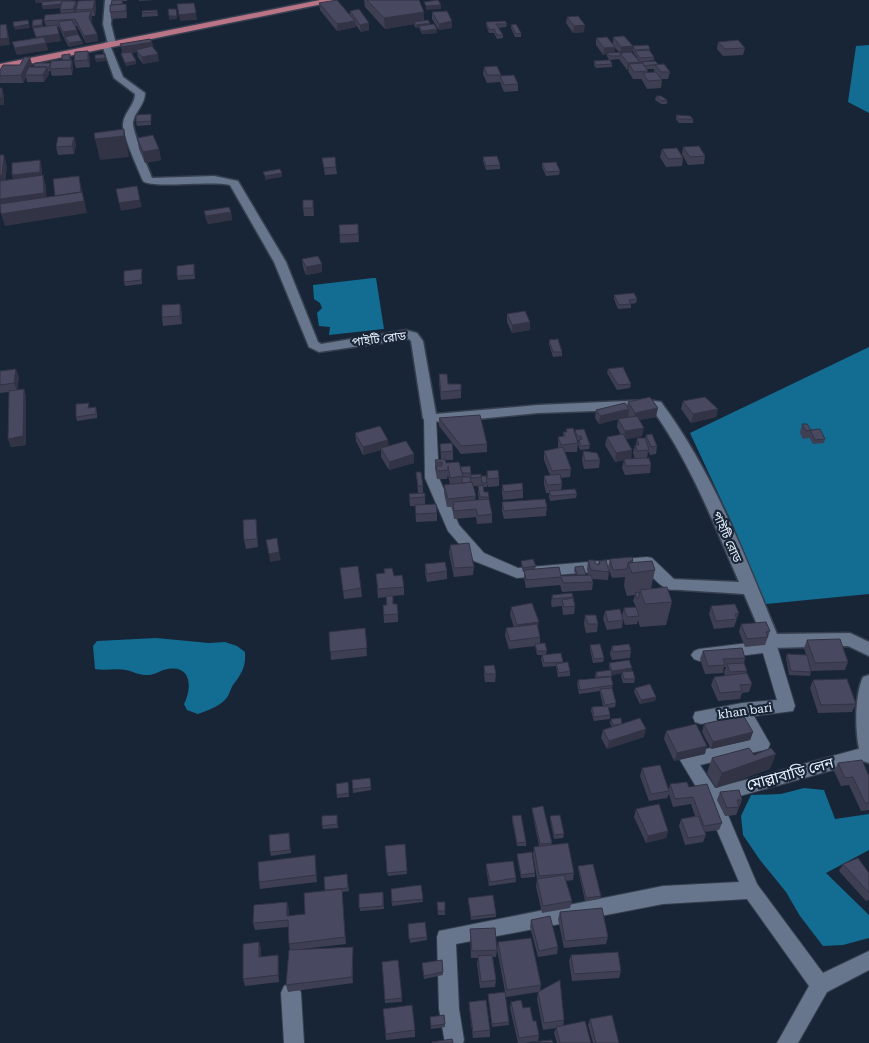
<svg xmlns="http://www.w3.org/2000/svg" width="869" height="1043" viewBox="0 0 869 1043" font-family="'Roboto Serif','Noto Sans Bengali',serif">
  <rect width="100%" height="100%" fill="#182537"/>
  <path fill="#136c91" d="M869,45V113L848,102L856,46Z
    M373,278H376L384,329L329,335L330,327L319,326L317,313L322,308L320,303L314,299L313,285Z
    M869,347V594L766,604L732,523L690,433Z
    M156,638L209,643L225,642L237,646L245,652C246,667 242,673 233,685C231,688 230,692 228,696C222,706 208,710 198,714L187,710L184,704C192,689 192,665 168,669C160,670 154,676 145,675C139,675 132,671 126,670C116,668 105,671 95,669L93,646L97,641Z
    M804,788L824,790L835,819L869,814V850L826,873L869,915V938L843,945L823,946L800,916L786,892L760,860L743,835L741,816L751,795L781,794Z"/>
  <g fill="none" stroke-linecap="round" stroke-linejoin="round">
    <g stroke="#363f4f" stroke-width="2">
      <path id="pedestrian" d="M430,414L436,418L439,478L459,525L484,553L518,568L647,557L652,558L676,581L678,585L676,589C664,593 652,576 644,568L517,578L474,561L448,531L425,478L424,418Z
        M772,635L777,637L780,641L777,646L795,706L793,711L754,716L770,744L768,749L700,765L715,788L869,746V760L722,801L757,884L823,973L869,951V970L827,992L798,1043H777L809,986L747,899L663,904L456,944L459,1009L464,1040L463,1043H445L439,1009L437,937L439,931L663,886L739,882L704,800L680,760L682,755L688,753L751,739L738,717L701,724L695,722L693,717L695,712L742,703L777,700L763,653L699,661L694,659L691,655L694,651L699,649L764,641L767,637Z
        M291,983L298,986L301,993L304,1043H284L281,993L284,986Z"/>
    </g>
    <g stroke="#363f4f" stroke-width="3">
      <path id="minor" d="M106,42L110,45L123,77L145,93C145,105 135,111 133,122C132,131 148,167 152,178L214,176L238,181L286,262L318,342L321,344L406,330L417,333L423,341L436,414L538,405L648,400L661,402C713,472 744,554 777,634L850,633L869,642V656L848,646L772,648L766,646L764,641L744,594L665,589L663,585L665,581L671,579L739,582C713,522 690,462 652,409L538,413L448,422L425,421L423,418L411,341L409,339L319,352L309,347L274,262L230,185C210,180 152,189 143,181C138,169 122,134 123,124C124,112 135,105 135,94L114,78L102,45Z
        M869,675V763L863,761C854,742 854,696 863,677Z"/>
    </g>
    <g stroke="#363f4f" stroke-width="3">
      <path id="tertiary" d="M105,0H113L111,24L116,44L112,47L108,44L103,24Z"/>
    </g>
    <g stroke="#363f4f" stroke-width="3">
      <path id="primary" d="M320,0H336L332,2L0,70V64Z"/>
    </g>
    <use href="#pedestrian" fill="#67768c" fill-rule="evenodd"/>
    <use href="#minor" fill="#67768c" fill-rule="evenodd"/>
    <use href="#tertiary" fill="#67768c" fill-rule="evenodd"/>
    <use href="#primary" fill="#b97586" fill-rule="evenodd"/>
  </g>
  <path fill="#3e3f53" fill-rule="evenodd" d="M35,0H75L63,1H76L77,5L95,0L96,7L95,16H92V18L91,22L97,34L98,41L86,43L77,26H75L78,35L82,41L83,44L69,47L65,40L59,27H57L61,41L46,43L48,50L17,55L12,42L36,38L32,26L42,19L43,27L46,26L44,21L61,14L60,10V8L43,9L42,3H36Z
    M112,0H127V1H123V4H126L127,10V18L111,19L110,12Z
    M139,0H154L139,1Z
    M364,0H419L424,21L430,23V25L437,33L422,34L419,28H416L414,25V24L385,29L365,7Z
    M319,3L350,15V11L369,30L361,32L355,24L356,27L337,31L320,10Z
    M157,10L158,16L142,17V13Z
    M432,12L452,28L439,30L432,19Z
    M567,17L584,32L573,33L566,23Z
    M486,22L507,24L506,27L498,28L503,35V38L497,39L494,33H489L486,25Z
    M511,25L521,33V37H515L511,28Z
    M613,37L632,52L640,62L658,64L670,72L668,79H661L662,80L661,88L647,89L642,80V79H633L628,71L629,70H627L619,59L610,60L612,64V67L596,68L594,65V61L609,60L607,56V54L603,55L596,45V38L613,43ZM615,48L619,52H615ZM647,69H654V72L648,73Z
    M152,42L153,48L159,61L143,64L138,57L137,52L132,53L136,61V64L126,66L122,57L121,53H123L120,44Z
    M718,42L745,48L743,55L723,56L717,49Z
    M633,46L650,49V51L654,57V60L640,62L632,50Z
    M71,58L73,67L72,75L52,76L50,70L49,72H48L49,74L44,82H27L26,77L23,83H0V70L32,64L31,67H33Z
    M90,58V67L76,68L74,61Z
    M484,67L501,75V76L518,84V91L504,92L500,82L487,83L483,74Z
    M656,96L667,100V104H661L655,100Z
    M151,114V125L137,126L136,122Z
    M676,115L693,119V123H679L676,119Z
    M74,137L76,144L74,154L58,155L56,147Z
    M137,138L159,149L161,160L145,163L139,149Z
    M683,147L705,156L704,164L688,165L682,154Z
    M662,149L683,158L682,166L666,167L660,157Z
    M483,157L500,165V169L486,170L483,161Z
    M322,158L336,167L337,174L325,175Z
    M542,163L560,171L559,175L546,176L542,167Z
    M313,200L314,216H304L303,208Z
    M204,211L231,212L232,220L208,224L206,219Z
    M358,224L359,242L340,243L339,225Z
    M302,259L322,264V272L306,275L303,267Z
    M194,264L195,279L178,280L177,276Z
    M142,269V284L125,286L124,282Z
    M614,295L637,299L636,303L631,304V308L618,309L614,299Z
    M182,312V324L163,326L162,317Z
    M507,314L530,322V330L512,333L507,322Z
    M549,340L562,352V356L553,357L549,344Z
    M608,369L631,384L630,388L617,390L607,373Z
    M0,371L19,377L17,390L24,389L26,397V445L11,447L8,439L9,392L0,393Z
    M439,374L448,384L461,390V398L441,400L439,383Z
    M683,401L718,409L716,417L691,423L681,409Z
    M628,402L656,417L639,420L642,436L626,439L632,450L631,459H627H635L633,453L635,445H636L637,438L645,440L646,435L657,446L656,454L650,455L648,451L647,458L651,465L650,473L625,475L622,468L624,460L615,462L605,445L607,437L621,435L617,427L618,419L599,424L595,418L596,410L627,406Z
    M90,408L97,411V418L77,421L76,417Z
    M439,418L487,444V452L461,454L439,426Z
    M802,424L825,439L824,443L813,444L809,437V438L803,439L800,433Z
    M566,429L578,443L577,452H565L571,469L570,477L561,478L562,484L561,490L577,494L576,498L550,501L549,496V493H546L544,484V476L550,475L544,460V451L558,448V437L563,436V432H566Z
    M575,430L590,445L589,449L580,450L578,444L579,440H577L575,434Z
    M355,433L388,440V446L414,454V463L389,470L381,457V450L363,455L356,441Z
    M440,444L453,451V460H446V463L460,467L471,473V475L481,476L487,483V487H483L484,492L489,497V501L492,514V523L477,524L476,517L454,519L452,507H447L444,493V485L450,484L448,475L447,479H437L435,468V460L441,459ZM473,486H478V494L479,500H475L476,496Z
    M583,451L600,460L599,468L584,469L582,460Z
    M487,471L499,478V486L488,487L486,480Z
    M416,472L423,486V493L425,497V505L437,513V521L416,522L415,506H410L409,494L418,493Z
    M502,485L523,490V498L503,500L502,493Z
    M502,502L547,507L546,516L504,519L502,511Z
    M256,519L258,547L246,549L244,540Z
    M450,545L474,567L473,575L454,577L449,553Z
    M610,559L633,561V563L655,570L651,589L672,602L666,625L640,627L638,620L637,624L625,625L622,616L624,608L636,607L633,601L635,595L627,596L624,586L625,577L612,578L608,567Z
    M588,560L596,564H598L599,561L609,572L608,580L592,579L593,582L592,590L562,592L560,585L526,588L524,578V572H523L521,565V561L536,566L535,569L561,576L576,575L574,571L575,567L586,575H588L587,569Z
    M425,564L447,571V579L427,582L425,572Z
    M340,568L361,588L362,597L344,599Z
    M384,569L394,576L404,587V595L393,596V604L398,614V622L384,623L383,605H386V597L378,598L376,574L384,573Z
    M552,595L573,597L575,606L574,614L563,615L562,606L552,607L551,603Z
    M711,606L739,613L734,627L714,629L709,614Z
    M511,607L538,628L540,637V643L547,651L546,654L563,662V663L570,671V676L558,677L556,666L543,667L541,659L542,655H537L535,646L509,649L505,636L506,628L514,627L510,615Z
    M605,611L623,620L622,628L607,630L603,619Z
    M585,615L598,624L597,632L586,633L584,624Z
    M741,624L770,631L765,645L745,647L739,632Z
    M365,628L367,656L331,660L329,632Z
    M807,640L848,662L845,670L811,671L810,666L811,672L810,676L789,675L786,658L787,654L806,655L804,648Z
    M590,645L604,658L603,662L593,663L590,649Z
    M612,646L631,650L630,658L612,660L610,654Z
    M703,651L745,658L744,663L747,671L746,673L752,684L749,692L742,693L740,699L718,701L711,685L714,677L725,676L724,672L726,667H724L723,673L705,674L700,659Z
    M609,663L632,671L635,679L634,683H623L621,676L622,673L612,675L611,680L613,685L612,688L616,703L615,707L608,708L610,715V719L594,721L591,711L592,707L603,706L600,693V691L579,694L577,684L578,680L596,679L595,676L596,672L610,670L609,667Z
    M484,666L496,674L495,682H485L484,674Z
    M813,680L856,704L852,712L818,713L810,688Z
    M635,688L656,697L655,701L640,704L634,692Z
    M611,719L622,724L644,737L607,749L601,738L603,730L612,727L610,723Z
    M704,724L753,732L750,740L711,749L702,732Z
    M666,731L705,754L674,761L664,739Z
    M754,755L770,769L716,788L707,773L712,758Z
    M838,763L869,776V810L861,811L849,785L841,786L834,771Z
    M642,768L669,789L670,784L689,787L722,823L719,830L705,832L706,835L703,842L685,845L679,826L681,819L695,816L691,804L673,807L669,794L667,798L649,801L640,776Z
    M370,778L371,790L353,793L352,780Z
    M348,782L349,797L337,798L336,784Z
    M720,792L742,800L736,815L725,816L717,800Z
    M532,808L552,843L551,845L574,873L573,880L566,881L572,901L570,908L542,913L536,886L537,879L533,854L534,847L539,846L532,811Z
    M636,809L668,831L666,838L646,843L634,817Z
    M337,815L338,828L323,829L322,826Z
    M512,816L526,842V846H517L512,820Z
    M550,816L564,834L563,838L554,839L550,820Z
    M289,836L291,853L271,856L270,852Z
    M405,844L407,874L388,876L385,846Z
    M517,854L535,873V877L521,878L517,857Z
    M315,855L317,882L260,889L259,882Z
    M486,864L516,878V882L489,886L486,868Z
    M843,864L869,873V900L866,901L839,871Z
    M578,866L601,896L600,899L585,901L578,869Z
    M347,874L349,891L342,892L346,944L294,950L353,947V983L288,992L286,985L290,950L289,944L288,927L255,930L253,923L289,909V916L305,914L325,891L324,877Z
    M421,885L423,902L392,906L391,889Z
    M383,892L384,909L360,911L359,894Z
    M468,898L496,914V917L471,920Z
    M437,902H445V915H438Z
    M560,912L608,937L606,944L564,948L558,919Z
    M531,920L558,947L557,954L538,957L530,927Z
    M408,924L427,937V940L410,943Z
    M470,929L497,950L496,957H493L496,980L495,987L480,988L477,963L478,958H471L470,936Z
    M259,942L261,949V957L279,962V982L245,986L243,979Z
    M498,942L541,985L540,991L564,1020L563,1026L591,1043H557L554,1033L556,1028L543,1030L537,999L538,992L506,997L497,949Z
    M571,955L621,971L619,978L572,981L569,961Z
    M398,960L402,1002L385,1003L382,962Z
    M442,960L443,975L424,979L422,967Z
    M488,994L509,1022V1025L492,1027L488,997Z
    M469,1002L490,1030V1037L473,1038L469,1008Z
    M511,1002L533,1021L539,1035L538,1041L525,1043H518L510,1008Z
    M383,1009L415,1030V1037L386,1040Z
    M430,1017L445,1024V1027L431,1029Z
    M590,1019L619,1043H593L588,1025Z"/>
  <path fill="#323344" d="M35,0H75L63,1V8L43,9L42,6L62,1L36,3Z
    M95,0L96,7L95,16L93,9Z
    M76,1L77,7L76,10L75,16L73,9Z
    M126,4L127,10V18L126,11Z
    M441,5V9L426,10V6Z
    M91,11L92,18L91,25L89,18Z
    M424,12V23L414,22V24L385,29L384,18Z
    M196,13L197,20L180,21L179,15Z
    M169,16H177V19L169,20Z
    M42,19L43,28L33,29L32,26Z
    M355,21L356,27L337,31V24Z
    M452,21V28L439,30V24Z
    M369,23V30L361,32L360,25Z
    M430,23V26H419V28H416V25Z
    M6,24L8,31L10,45L0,46V39Z
    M29,24L30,28L15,30L14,27Z
    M585,25L584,32L573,33L574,26Z
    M437,29V33L422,34V31Z
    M77,30L79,37H65V39L63,32Z
    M59,34L61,41L37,44L36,37Z
    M97,34L98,41L86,43L84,36Z
    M82,41L83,44L69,47V43Z
    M152,42L153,49L136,50L137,52L123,54L122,47Z
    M46,43L48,50L17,55L15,48Z
    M633,46L632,53L620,54L621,47Z
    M615,47V54L607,53V54L603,55L604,48Z
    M88,51L90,58V67L88,60Z
    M158,54L159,61L143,64L142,57Z
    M30,57L32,64L27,75H25L26,77L23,83L21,75Z
    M105,58L106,61L96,62L95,59Z
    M72,60L73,67L72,75L71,68Z
    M136,61V64L126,66L125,63Z
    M640,62L639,69L629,64V70H627L628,63Z
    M47,67L49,74L44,82L43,75Z
    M2,88L4,95V105H0V98Z
    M124,129L129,157L100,160L95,139Z
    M74,137L76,144L74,154L72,146Z
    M159,149L161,160L145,163L143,152Z
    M4,155L7,166L5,187H0V176Z
    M40,160L42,168V180L14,183L12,175Z
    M282,173V177L265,180V176Z
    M43,175L46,186L47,205L0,211V199Z
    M79,176L87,213L5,226L1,214L57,203Z
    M140,200L142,207L121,211L119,203Z
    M231,212L232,220L208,224L206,216Z
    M322,264V272L306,275V267Z
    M180,304L182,312V324L180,316Z
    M530,322V330L512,333V325Z
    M16,369L19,377L17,391L14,383Z
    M24,389L26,397V445L11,447L8,439Z
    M658,408L656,417L634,421L635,413Z
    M629,409L628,417L599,424L600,416Z
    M718,409L716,417L691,423L693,414Z
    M644,428L642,436L624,440L625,431Z
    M388,440L389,448H381V450L363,455V447Z
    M632,450L631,459L615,462L616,453Z
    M414,454V463L389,470V462Z
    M256,519L257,527L258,547L257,539Z
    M279,552L281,560L270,562L269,554Z
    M539,622L538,630L516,633L517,625Z
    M632,668V672H622V673L612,675V671Z
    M656,697L655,701L640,704L641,700Z
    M646,729L644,737L607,749L609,741Z
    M753,732L750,740L711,749L713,742Z
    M707,746L705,754L674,761L677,753Z
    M776,754L770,769L716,788L722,773Z
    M668,831L666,838L646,843L648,836Z
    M315,855L316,862L317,882L316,875Z
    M287,902L289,909V923L287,916Z
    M259,942L261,949V964L259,957Z
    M353,947V983L352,977Z
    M278,955L279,962V982L278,975Z"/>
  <path fill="#484961" stroke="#323344" d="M62,0L61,4L42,6V2Z
    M95,0L93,9L76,10L78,1Z
    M112,0H122V4L111,5Z
    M337,0L355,21L337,24L319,3Z
    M367,0H419L424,12L384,18Z
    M438,0L441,5L426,6L424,2Z
    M62,1H76L73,9L60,10Z
    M194,3L196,13L179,15L177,4Z
    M126,4V11L110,12V5Z
    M168,9H176L177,16H169Z
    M359,9L369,23L360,25L350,11Z
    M157,10V12L142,13V11Z
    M91,11L89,18L97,34L84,36L75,19L44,21L45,15Z
    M447,11L452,21L439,24L432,12Z
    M578,16L585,25L574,26L567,17Z
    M42,19V25L32,26L33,20Z
    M28,20L29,24L14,27L13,22Z
    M72,20L77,30L63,32L58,22Z
    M428,20L430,23L416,25L414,22Z
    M505,21L507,24H496L503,35H497L494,29L489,30L486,22Z
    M6,24L8,38L0,39V25Z
    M434,24L437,29L422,31L419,26Z
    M516,24L521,33L516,34L511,25Z
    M57,25L59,34L36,37L33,28Z
    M78,34L82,41L69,43L65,37Z
    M624,36L633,46L621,47L613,37Z
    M44,37L46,43L15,48L12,42Z
    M607,37L615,47L604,48L596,38Z
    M150,39L152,42L122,47L120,44Z
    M738,40L745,48L725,49L718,42Z
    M648,45L650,49L635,50L633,46Z
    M152,46L158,54L142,57L136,50Z
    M649,50L654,57L640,58L635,51Z
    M88,51V60L74,61L75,52Z
    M131,52L136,61L125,63L121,53Z
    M623,52V53H620V56H610L607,53Z
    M631,52L640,62L628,63L620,53Z
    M70,54V60H62V55Z
    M105,54V58L95,59V55Z
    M24,57H30L21,75L0,76V70L3,65H20Z
    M72,60L71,68L50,69L51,61Z
    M610,60L612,64L596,65L594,61Z
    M655,61L658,64L644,66L643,63H641L640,62Z
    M35,63H51L48,69H47V67H33Z
    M643,63L648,71L634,72L629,64Z
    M664,64L670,72H661L655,65Z
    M497,66L501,75H487L484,67Z
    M29,67H47L43,75H25Z
    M656,72L662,80L648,81L643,73Z
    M514,75L518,84L504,85L500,76Z
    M0,88H2V98H0Z
    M656,96H661L667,100L662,101Z
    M151,114V121L136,122V115Z
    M676,115L690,116L693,119H679Z
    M124,129V136L95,139L94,133Z
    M153,135L159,149L143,152L137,138Z
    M58,137H74L72,146L56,147Z
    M699,146L705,156L690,157L683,147Z
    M677,148L683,158L668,159L662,149Z
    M0,155H4L2,175L0,176Z
    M497,156L500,165L486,166L483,157Z
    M335,157L336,167L324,168L322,158Z
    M40,160V172L12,175V163Z
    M556,162L560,171L546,172L542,163Z
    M280,169L282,173L265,176L263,172Z
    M43,175L44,193L0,199V181Z
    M79,176L81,192L55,196L53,179Z
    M137,186L140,200L119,203L116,189Z
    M82,192L84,201L1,214L0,204Z
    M303,200H313V208H303Z
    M229,207L231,212L206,216L204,211Z
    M358,224V234L340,235L339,225Z
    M318,256L322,264L306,267L302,259Z
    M194,264V275L177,276V266Z
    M142,269L141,280L124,282V271Z
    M634,293L637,299L629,300L631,304L619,305L614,295Z
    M180,304V316L162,317V305Z
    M525,311L530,322L512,325L507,314Z
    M558,339L562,352H553L549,340Z
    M623,367L631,384L618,385L608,369Z
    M16,369L14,383L0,385V371Z
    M439,374H447L448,384H461V390L441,392Z
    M24,389L23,436L8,439L9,391Z
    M650,397L658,408L635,413L628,402Z
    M705,397L718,409L693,414L683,401Z
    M89,403L88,408L96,407V414L76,417V404Z
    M625,403L629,409L600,416L596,410Z
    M480,415L487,444L461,446L439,418Z
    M637,416L644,428L625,431L618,419Z
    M802,424H807L811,430L806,431Z
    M380,426L388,440L363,447L355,433Z
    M573,428L578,443L561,445L558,437L565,436L563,432H567L566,429Z
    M584,429L590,445L581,446L579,440L582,439L581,436H577L575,430Z
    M820,429L825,439L815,440L811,432V430Z
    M623,434L632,450L616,453L607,437Z
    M652,434L657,446L651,447L646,435Z
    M637,438H645L649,450L637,451L635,445H639Z
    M406,441L414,454L389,462L381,448Z
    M452,443L453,451L441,452L440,444Z
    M563,447L571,469L552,471L544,451Z
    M583,451L597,453L600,460L585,461Z
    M649,458L651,465L626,466L624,459Z
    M445,459L446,463L459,462L463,476L450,478L448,466V470L437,471L436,466H442V462L436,463L435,460Z
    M470,466L471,473H462L460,467Z
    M498,470L499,478L488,479L487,471Z
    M416,472H421L423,486H418Z
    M481,474V477L471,478V475Z
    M560,474L562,484L547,485L544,476Z
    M481,476H486L487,483H482Z
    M462,477H470L471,482L462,483Z
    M472,482L476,496L448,499L444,485Z
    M522,483L523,490L504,492L502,485Z
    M483,485L484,492H488L489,497H480L478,486Z
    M575,489L577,494L551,496L549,491Z
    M425,493V497L410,498L409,494Z
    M489,499L492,514L478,516L476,509L454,511L453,502Z
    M545,499L547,507L504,511L502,502Z
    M436,504L437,513L416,514L415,505Z
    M256,519L257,539L244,540L243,520Z
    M277,538L279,552L269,554L266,540Z
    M469,543L474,567L454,568L450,545Z
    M632,557L633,561H630V563H628L627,569L613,570L610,559Z
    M533,559L536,566L523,568L521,561Z
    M588,560H594L596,564H600L599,561L606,560L609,572L591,570Z
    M652,561L655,570L632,573L628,563Z
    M445,562L447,571L427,574L425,564Z
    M358,566L361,588L343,591L340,568Z
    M583,566L586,575H577L575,567Z
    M559,567L561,576L591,575L593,582L563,583L561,577L526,580L524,570Z
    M392,568L394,576L402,575L404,587L378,589L376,574L385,573L384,569Z
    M667,587L672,602L645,604L640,590Z
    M640,592L638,599H637L635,593Z
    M572,593L573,597L553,599L552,595Z
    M386,596H393V604H397L398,614L384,615L383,605H387Z
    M573,598L575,606L564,607L562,600Z
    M532,603L539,622L517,625L511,607Z
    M735,604L739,613L735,614L737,619L716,621L711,606Z
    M636,607L639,616L627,617L624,608Z
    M620,609L623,620L608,622L605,611Z
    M585,615H596L598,624H588Z
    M766,622L770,631L766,632L768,637L747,639L741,624Z
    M537,624L540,637L510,641L506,628Z
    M365,628L367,648L330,652L329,632Z
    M840,639L848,662L815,663L807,640Z
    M545,643L547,651H537L535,644Z
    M600,644L604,658L594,659L590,645Z
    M629,644L631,650L613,652L612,646Z
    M742,648L745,658L723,659L725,665L708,666L703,651Z
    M561,653L563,662L544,663L542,655Z
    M787,654L807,655L811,672L791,671Z
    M629,660L632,668L612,671L609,663Z
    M568,662L570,671L559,673L556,664Z
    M744,663L747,671L730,672L727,664Z
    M494,665L496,674H485L484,666Z
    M611,670L612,676L597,677L596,672Z
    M633,671L635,679H624L622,672Z
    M747,673L752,684L740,685L742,691L720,693L714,677Z
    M611,677L613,685L580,690L578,680Z
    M847,679L856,704L821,705L813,680Z
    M650,684L656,697L641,700L635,688Z
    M612,688L616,703L605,705L600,689Z
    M608,706L610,715L594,717L592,707Z
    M743,715L753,732L713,742L704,724Z
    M621,718L622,724L613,725L611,719Z
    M640,718L646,729L609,741L603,730Z
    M696,724L707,746L677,753L666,731Z
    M749,748L754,755L771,748L776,754L722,773L712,758Z
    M862,760L869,776V803H865L853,777L845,778L838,763Z
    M660,765L669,791L651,794L642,768Z
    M370,778L371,787L353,789L352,780Z
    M348,782L349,793L337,795L336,784Z
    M687,782L689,787L707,784L722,823L704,826L693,797L675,799L670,784Z
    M739,790L742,800H737L739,807L727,808L720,792Z
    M659,804L668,831L648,836L636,809Z
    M543,806L552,843L540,844L532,808Z
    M337,815V824L322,826V816Z
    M521,815L526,842L517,843L512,816Z
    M560,815L564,834L554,835L550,816Z
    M698,816L706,835L688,838L681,819Z
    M289,833L290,850L270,852L269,835Z
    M568,843L574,873L539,876L534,847Z
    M405,844L407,871L387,873L385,846Z
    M532,852L535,873L521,875L517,854Z
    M315,855L316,875L259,882L258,862Z
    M858,858L869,873V893L843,864Z
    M513,861L516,878L490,882L486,864Z
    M593,864L601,896L586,898L578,866Z
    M347,874L348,888L325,890L324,877Z
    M564,875L572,901L543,906L537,879Z
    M421,885L423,899L392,902L391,889Z
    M342,889L345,937L289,944L288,920L253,923L254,905L287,902V916L305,914L304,893Z
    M383,892V906L359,908V894Z
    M493,895L496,914L471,917L468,898Z
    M437,902H445V911H438Z
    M602,908L608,937L565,941L560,912Z
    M550,916L558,947L539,951L531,920Z
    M425,922L427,937L409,939L408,924Z
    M495,928L497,950L472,951L470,929Z
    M531,938L541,985L507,990L498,942Z
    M259,942V957L278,955V975L243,979V944Z
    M353,947L352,977L286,985L289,950Z
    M618,952L621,971L574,974L571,955Z
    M492,955L496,980L481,982L478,956Z
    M398,960L402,998L385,1000L382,962Z
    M442,960L443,972L424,976L422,963Z
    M560,980L564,1020L544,1023L538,992Z
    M505,992L509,1022L492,1024L488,994Z
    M486,1000L490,1030L473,1032L469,1002Z
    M521,1000L523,1008L530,1007L533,1021H536L539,1035L519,1038L511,1002Z
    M412,1005L415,1030L386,1034L383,1009Z
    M444,1015L445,1024L431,1026L430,1017Z
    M612,1015L619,1043H596L590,1019Z
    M585,1021L591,1043H560L556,1027Z
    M452,1039L453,1043H432V1042Z
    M552,1040L553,1043L532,1042Z"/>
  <g text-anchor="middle" stroke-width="4.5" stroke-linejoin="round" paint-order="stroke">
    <g font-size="12" fill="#e6eefb" stroke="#182537">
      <text transform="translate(379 339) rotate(-7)" y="4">পাইটি রোড</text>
      <text transform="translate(727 537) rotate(66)" y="4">পাইটি রোড</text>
      <text transform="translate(745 711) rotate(-8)" y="4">khan bari</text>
    </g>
    <g font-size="15" fill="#e6eefb" stroke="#182537">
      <text transform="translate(790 774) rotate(-15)" y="5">মোল্লাবাড়ি লেন</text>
    </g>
  </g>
</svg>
